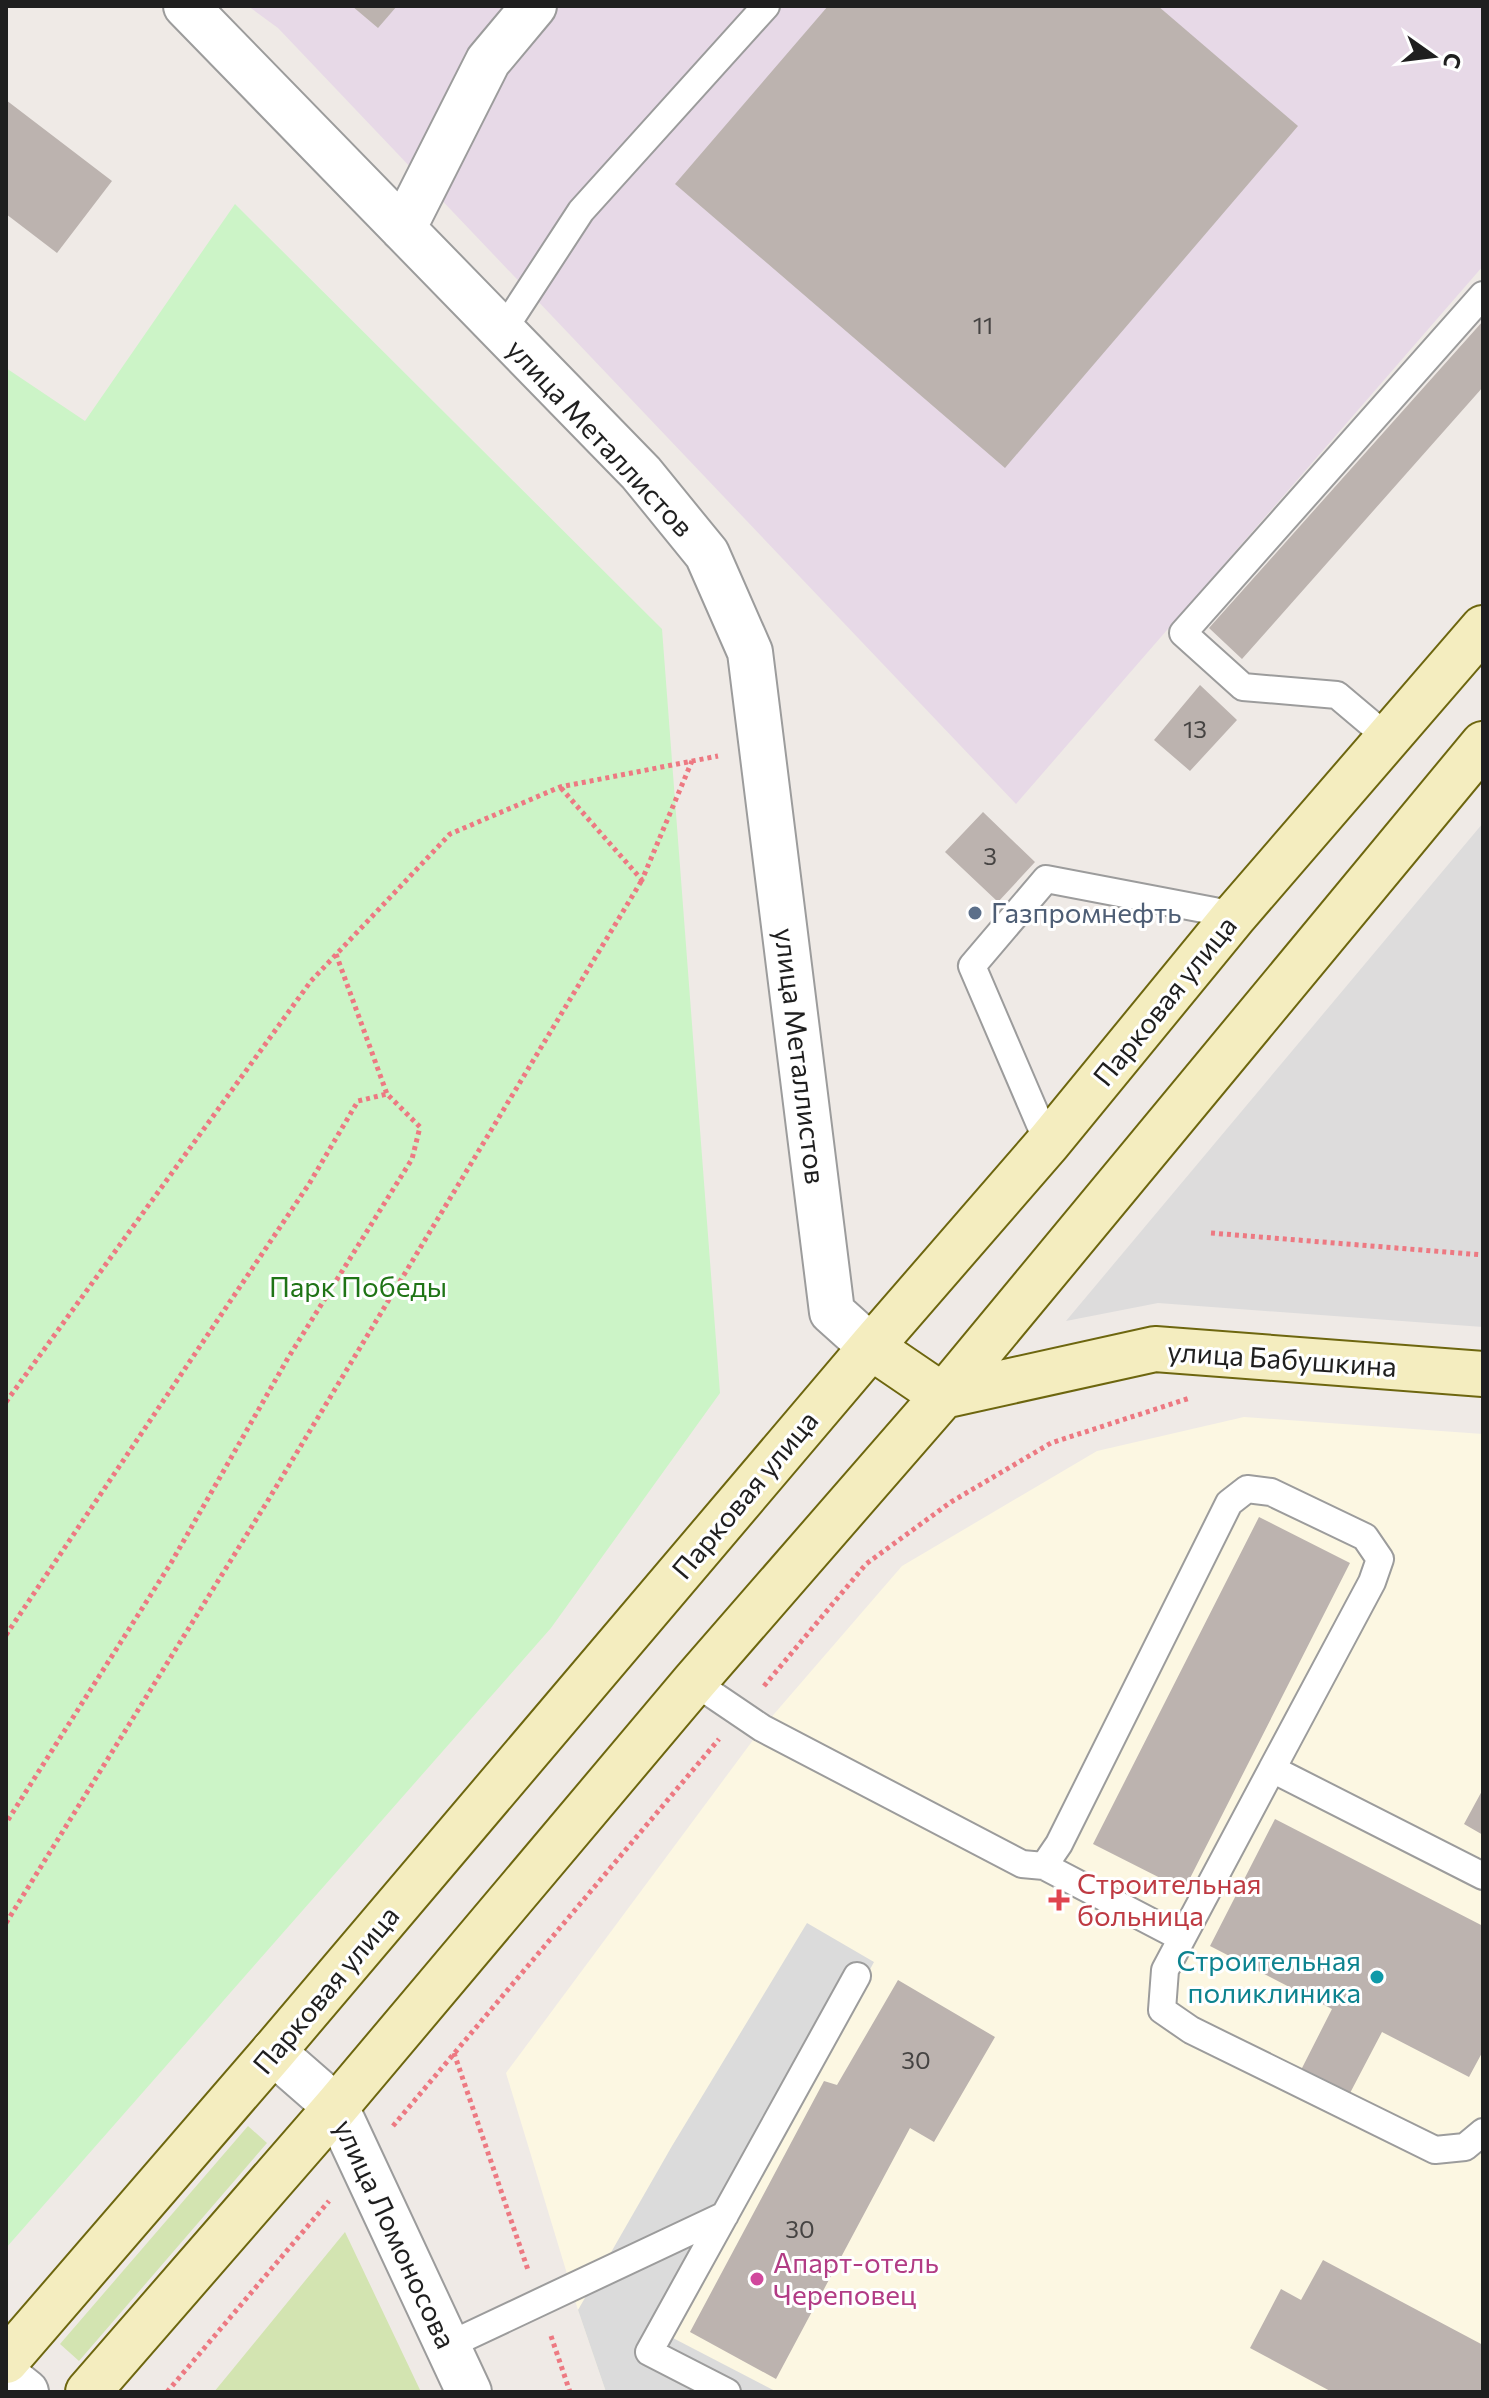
<svg xmlns="http://www.w3.org/2000/svg" width="1489" height="2398" viewBox="0 0 1489 2398" font-family="Commissioner,sans-serif">
  <rect width="100%" height="100%" fill="#efeae6"/>
  <path fill="#dddcdc" d="M1483,823V1327L1158,1303L1066,1321Z"/>
  <path fill="#e7d9e7" d="M248,6H1483V266L1016,804L278,28Z"/>
  <path fill="#fcf7e2" d="M1244,1417L1483,1434V2392H606L578,2310L506,2073L762,1728L902,1566L1097,1451Z"/>
  <path fill="#d3e4b1" d="M248,2126L267,2143L79,2361L60,2344Z
    M345,2232L421,2392H214Z"/>
  <path fill="#ccf4c7" d="M235,204L662,629L720,1393L551,1628L6,2248V368L85,421Z"/>
  <path fill="#dbdbdb" d="M807,1923L874,1962L671,2337L777,2392H606L578,2310L672,2146Z"/>
  <path fill="#bcb3af" d="M352,6H397L378,28Z
    M828,6H1158L1298,126L1005,468L675,184Z
    M6,100L112,181L57,253L6,214Z
    M1483,321V387L1242,659L1209,628Z
    M1200,685L1237,720L1190,771L1154,740Z
    M983,812L1035,862L998,902L945,852Z
    M1259,1517L1350,1563L1184,1890L1093,1844Z
    M1483,1789V1835L1464,1824Z
    M1275,1819L1483,1926V2051L1469,2077L1382,2032L1349,2095L1301,2070L1332,2009L1210,1946Z
    M898,1980L995,2037L934,2142L910,2128L776,2379L690,2332L824,2081L837,2085Z
    M1323,2260L1483,2345V2392H1332L1250,2348L1281,2289L1301,2300Z"/>
  <g fill="none" stroke-linecap="round" stroke-linejoin="round">
    <g stroke="#9c9c9c" stroke-width="30">
      <path id="lane" d="M502,332L581,211L766,6
        M1388,738L1337,695L1243,687L1183,633L1483,295
        M1048,1143L972,966L1046,879L1235,915
        M694,1682L762,1728L1022,1864L1044,1866L1182,1938
        M1272,1769L1165,1970L1162,2010L1191,2030L1435,2150L1465,2147L1483,2132
        M1044,1866L1059,1844L1229,1503L1247,1489L1271,1492L1365,1537L1380,1559L1372,1582L1272,1769L1483,1876
        M447,2346L725,2215
        M727,2392L649,2352L857,1976"/>
    </g>
    <g stroke="#9c9c9c" stroke-width="48">
      <path id="street" d="M186,6L641,473L707,554L750,652L832,1312L871,1347
        M403,229L488,61L534,6
        M273,2052L336,2107L469,2392
        M6,2376L26,2392"/>
    </g>
    <g stroke="#6d660f" stroke-width="48">
      <path id="secondary" d="M871,1347L943,1396L1155,1349L1483,1374
        M6,2361L273,2052L871,1347L1048,1143L1235,915L1483,628
        M88,2392L336,2107L694,1682L943,1396L1483,744"/>
    </g>
    <path stroke="#ed7982" stroke-width="5" stroke-dasharray="4 4" stroke-linecap="butt" d="M561,788L642,880L692,761
      M336,954L387,1094
      M1211,1233L1483,1255
      M6,1402L311,981L450,834L560,787L718,756
      M6,1635L309,1184L358,1101L387,1094L420,1127L412,1159L288,1358L171,1563L6,1823
      M764,1686L866,1564L951,1502L1051,1443L1190,1398
      M6,1923L267,1502L642,880
      M454,2053L528,2270
      M393,2126L719,1739
      M551,2336L570,2392
      M167,2392L329,2201"/>
    <use href="#lane" stroke="#fff" stroke-width="26"/>
    <use href="#street" stroke="#fff" stroke-width="44"/>
    <use href="#secondary" stroke="#f4edbf" stroke-width="44"/>
  </g>
  <circle fill="#5c6f8a" stroke="#fff" stroke-width="3" cx="975" cy="913" r="8"/>
  <path fill="#e0444e" stroke="#fff" stroke-width="3" d="M1055 1888h8v8h8v8h-8v8h-8v-8h-8v-8h8z"/>
  <circle fill="#0f9aa8" stroke="#fff" stroke-width="3" cx="1377" cy="1977" r="8"/>
  <circle fill="#d1479c" stroke="#fff" stroke-width="3" cx="757" cy="2279" r="8"/>
  <g text-anchor="middle" stroke-width="6" stroke-linejoin="round" paint-order="stroke">
    <g font-size="24" fill="#464443">
      <text x="983" y="334">11</text>
      <text x="1195" y="738">13</text>
      <text x="990" y="865">3</text>
      <text x="916" y="2069">30</text>
      <text x="800" y="2238">30</text>
    </g>
    <g font-size="28" fill="#1f1f1f" stroke="#fff">
      <text transform="translate(600 438) rotate(47)" y="10">улица Металлистов</text>
      <text transform="translate(1165 1001) rotate(-51)" y="10">Парковая улица</text>
      <text transform="translate(800 1056) rotate(83)" y="10">улица Металлистов</text>
      <text transform="translate(1282 1359) rotate(4)" y="10">улица Бабушкина</text>
      <text transform="translate(745 1495) rotate(-50)" y="10">Парковая улица</text>
      <text transform="translate(326 1990) rotate(-50)" y="10">Парковая улица</text>
      <text transform="translate(395 2234) rotate(65)" y="10">улица Ломоносова</text>
    </g>
    <g font-size="28" fill="#4e5e75" stroke="#fff" text-anchor="start">
      <text x="991" y="923">Газпромнефть</text>
    </g>
    <g font-size="28" fill="#1f7416" stroke="#fff">
      <text x="358" y="1297">Парк Победы</text>
    </g>
    <g font-size="28" fill="#be3a42" stroke="#fff" text-anchor="start">
      <text x="1077" y="1894">Строительная<tspan x="1077" dy="32">больница</tspan></text>
    </g>
    <g font-size="28" fill="#0d838f" stroke="#fff" text-anchor="end">
      <text x="1361" y="1971">Строительная<tspan x="1361" dy="32">поликлиника</tspan></text>
    </g>
    <g font-size="28" fill="#b23c85" stroke="#fff" text-anchor="start">
      <text x="773" y="2273">Апарт-отель<tspan x="773" dy="32">Череповец</tspan></text>
    </g>
  </g>
  <rect width="1489" height="2398" fill="none" stroke="#1f1f1f" stroke-width="16"/>
  <g transform="translate(1433 56) rotate(104)" stroke="#ffffff" stroke-width="6" paint-order="stroke">
  <path d="M0-6L14 30L0 20L-14 30Z" fill="#1f1f1f"/>
  <text y="-12" font-size="22" font-weight="bold" text-anchor="middle" fill="#1f1f1f">С</text>
  </g>
</svg>
